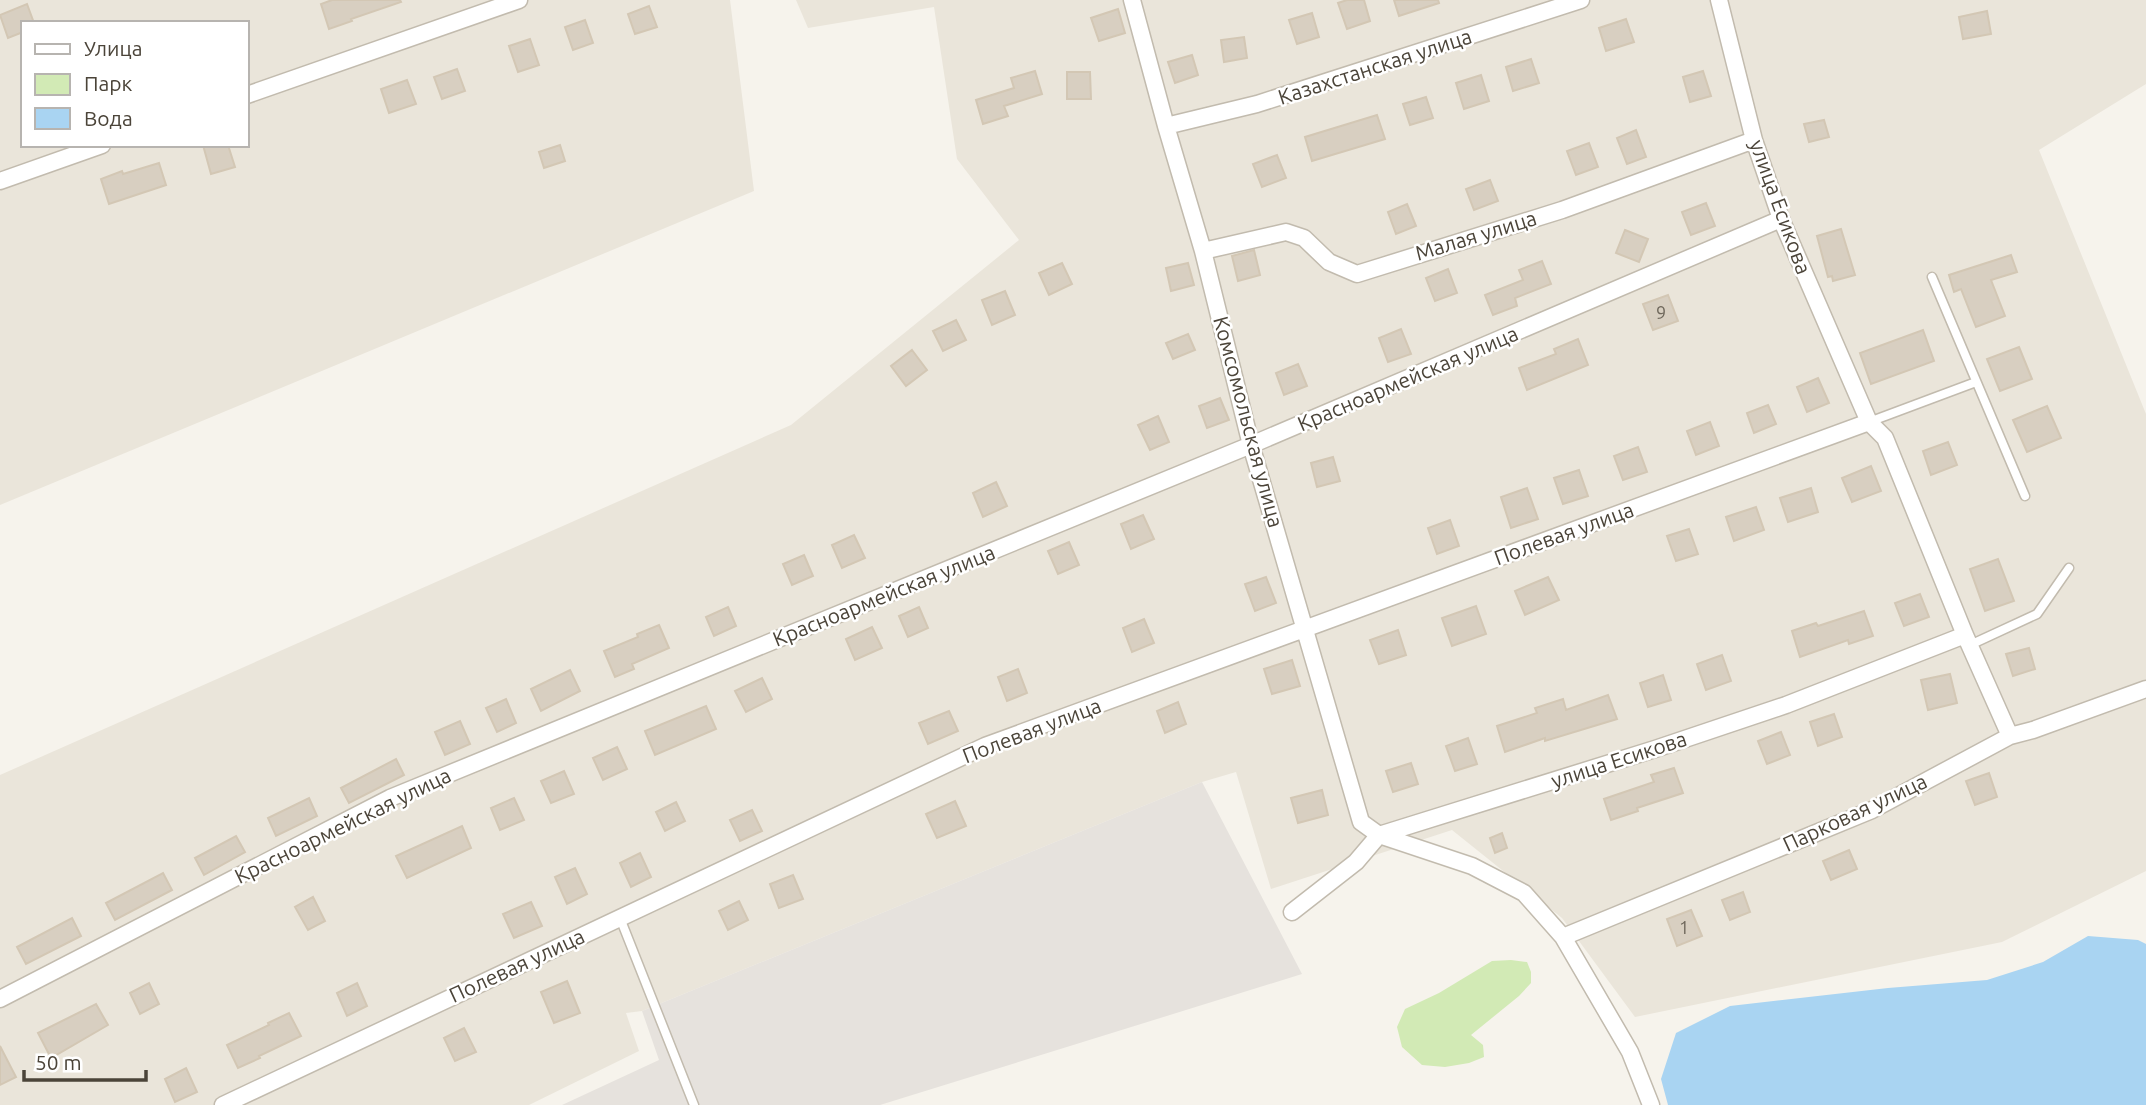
<svg xmlns="http://www.w3.org/2000/svg" width="2146" height="1105" viewBox="0 0 2146 1105" font-family="Ubuntu,sans-serif">
  <rect width="100%" height="100%" fill="#f6f3ec"/>
  <path fill="#eae5da" fill-rule="evenodd" d="M0,0H730L754,191L0,505ZM23,23H247V145H23Z
    M796,0H2146V84L2039,150L2146,414V871L2002,942L1635,1017L1562,918L1452,830L1271,889L1236,772L1202,782L642,1011L626,1013L639,1051L529,1105H0V775L791,425L1019,240L957,159L934,7L808,28Z"/>
  <path fill="#e6e2dd" d="M1202,782L1302,974L880,1105H562L659,1060L642,1011Z"/>
  <path fill="#d2eab5" d="M1511,960L1527,962L1531,972V983L1519,996L1471,1035L1483,1045L1484,1057L1469,1063L1445,1067L1422,1065L1402,1047L1397,1027L1405,1009L1439,993L1492,961Z"/>
  <path fill="#a9d4f2" d="M2088,936L2138,940L2146,944V1105H1668L1661,1079L1676,1033L1730,1006L1888,988L1987,980L2043,962Z"/>
  <path fill="#d8cfc1" stroke="#d3c7b4" stroke-width="2" d="M332,0H400L401,2L351,19L352,21L329,29L321,4Z
    M1347,0H1364L1370,21L1347,29L1338,3Z
    M1394,0H1438L1439,3L1399,16Z
    M27,4L34,23H23V32L8,38L0,15Z
    M649,6L657,27L635,34L628,14Z
    M1118,9L1125,33L1099,41L1091,18Z
    M1987,11L1991,34L1963,39L1959,17Z
    M1312,13L1319,37L1297,44L1289,20Z
    M1626,19L1634,42L1606,51L1599,28Z
    M585,20L593,43L573,50L565,27Z
    M1244,37L1247,58L1224,62L1221,40Z
    M530,39L539,65L518,72L509,46Z
    M1192,55L1198,75L1175,83L1168,62Z
    M1531,59L1539,83L1513,91L1506,67Z
    M457,69L465,91L442,99L434,77Z
    M1035,71L1042,94L1004,106L1008,116L983,124L976,100L1014,88L1011,78Z
    M1703,71L1711,96L1690,102L1683,77Z
    M1067,72H1090L1091,99H1067Z
    M1481,75L1489,101L1464,109L1456,83Z
    M407,80L416,104L389,113L381,89Z
    M1426,97L1433,118L1410,125L1403,104Z
    M1377,115L1385,139L1312,161L1305,137Z
    M1824,120L1829,137L1809,142L1804,124Z
    M1636,130L1646,157L1627,164L1617,138Z
    M1589,143L1598,167L1576,175L1567,151Z
    M203,145H228L235,167L211,174Z
    M560,145L565,161L544,168L539,152Z
    M1277,155L1286,178L1262,187L1253,164Z
    M159,163L166,185L109,204L101,179L122,171L123,174Z
    M1490,180L1498,201L1474,210L1466,189Z
    M1706,203L1715,226L1691,235L1682,212Z
    M1407,204L1416,226L1396,234L1388,212Z
    M1841,229L1855,275L1833,281L1832,276L1828,277L1817,236Z
    M1625,230L1648,239L1639,262L1616,253Z
    M1254,250L1260,275L1238,281L1232,256Z
    M2011,255L2017,272L1991,280L2005,316L1976,327L1961,289L1954,292L1949,275Z
    M1542,261L1551,284L1515,298L1517,306L1493,315L1485,295L1523,280L1519,270Z
    M1062,263L1072,284L1049,295L1039,273Z
    M1188,263L1194,285L1171,291L1166,268Z
    M1448,269L1457,293L1435,301L1426,278Z
    M1005,291L1015,315L992,325L982,300Z
    M1668,295L1678,321L1653,330L1643,304Z
    M956,320L966,340L943,351L933,331Z
    M1401,329L1411,354L1388,362L1379,338Z
    M1923,330L1934,361L1871,384L1860,353Z
    M1188,334L1195,350L1173,359L1166,343Z
    M1578,339L1588,365L1527,390L1519,368L1556,354L1554,349Z
    M2019,347L2032,379L2000,391L1987,359Z
    M912,350L927,370L906,386L891,366Z
    M1298,364L1307,386L1284,395L1276,373Z
    M1818,378L1829,403L1807,412L1797,387Z
    M1220,398L1229,420L1207,428L1199,406Z
    M1768,405L1776,424L1754,433L1747,413Z
    M2047,406L2061,438L2027,452L2013,420Z
    M1158,416L1169,442L1150,450L1138,425Z
    M1710,422L1719,446L1696,455L1687,431Z
    M1948,442L1957,465L1931,475L1923,451Z
    M1638,447L1647,472L1623,480L1614,456Z
    M1333,457L1340,481L1317,487L1311,463Z
    M1871,466L1881,491L1852,502L1842,478Z
    M1579,470L1588,496L1563,504L1554,478Z
    M996,482L1007,506L983,517L973,493Z
    M1527,488L1538,519L1511,528L1501,497Z
    M1811,488L1818,512L1788,522L1780,498Z
    M1756,507L1764,530L1734,541L1726,517Z
    M1143,515L1154,539L1131,549L1121,524Z
    M1450,520L1459,546L1437,554L1428,528Z
    M1689,529L1698,554L1676,561L1667,536Z
    M854,535L865,558L842,568L832,545Z
    M1069,542L1079,565L1058,574L1048,551Z
    M804,555L813,576L792,585L783,564Z
    M1998,559L2014,601L1985,611L1970,569Z
    M1266,577L1276,603L1255,611L1245,584Z
    M1548,577L1559,600L1525,615L1515,591Z
    M1920,594L1929,617L1904,626L1895,603Z
    M1476,606L1486,634L1452,646L1442,618Z
    M728,607L736,626L714,636L706,617Z
    M919,607L928,628L908,637L899,616Z
    M1864,611L1873,636L1849,644L1848,640L1800,657L1792,631L1816,623L1818,626Z
    M1144,619L1154,643L1132,652L1123,628Z
    M659,625L669,648L632,664L634,669L615,677L604,651L638,637L637,634Z
    M872,627L882,648L855,660L846,639Z
    M1398,630L1406,655L1379,664L1370,640Z
    M2029,648L2035,669L2013,676L2006,654Z
    M1722,655L1731,681L1706,690L1697,664Z
    M1292,660L1300,686L1272,694L1264,669Z
    M1018,669L1027,693L1007,701L998,677Z
    M570,670L580,691L541,711L531,689Z
    M1950,674L1957,703L1928,710L1921,680Z
    M1663,675L1671,700L1648,707L1640,683Z
    M762,678L772,699L746,712L735,691Z
    M1608,695L1617,719L1545,741V738L1505,752L1497,726L1537,713L1535,708L1563,699L1566,710Z
    M506,699L516,723L497,732L486,708Z
    M1178,702L1186,724L1165,733L1157,711Z
    M706,706L716,729L655,755L645,731Z
    M949,711L958,731L928,744L919,723Z
    M1834,714L1842,737L1818,746L1810,722Z
    M460,721L470,744L445,755L435,732Z
    M1781,732L1790,755L1767,764L1758,741Z
    M1468,738L1477,764L1455,771L1446,746Z
    M617,747L627,769L603,780L593,758Z
    M396,759L404,775L349,803L341,788Z
    M1411,763L1418,784L1393,792L1386,771Z
    M1674,768L1683,793L1637,808L1638,811L1611,820L1604,799L1654,782L1651,775Z
    M564,771L574,794L551,803L541,781Z
    M1989,773L1997,797L1975,805L1966,781Z
    M1322,790L1328,815L1298,823L1291,798Z
    M309,798L317,816L276,836L268,818Z
    M514,798L524,820L500,830L491,808Z
    M955,801L966,826L937,838L926,814Z
    M676,802L685,821L665,831L656,812Z
    M752,810L762,831L740,841L730,820Z
    M462,826L471,848L407,878L396,856Z
    M1502,833L1507,848L1495,853L1490,838Z
    M236,836L245,852L204,875L195,858Z
    M1849,850L1857,869L1831,880L1823,861Z
    M640,853L651,877L631,887L620,863Z
    M575,868L587,894L567,904L555,877Z
    M163,873L172,890L115,920L106,903Z
    M793,875L803,899L779,908L770,884Z
    M1743,892L1750,912L1730,920L1722,900Z
    M313,897L325,921L308,930L295,907Z
    M739,901L748,920L728,930L719,911Z
    M531,902L542,926L514,938L503,914Z
    M1691,910L1702,936L1677,946L1667,919Z
    M72,918L81,936L26,964L17,947Z
    M567,981L580,1013L554,1023L541,992Z
    M149,983L159,1004L140,1014L130,993Z
    M357,983L367,1006L347,1016L337,993Z
    M96,1004L108,1025L51,1058L38,1033Z
    M289,1013L301,1036L259,1056L260,1058L238,1068L227,1045L269,1025L268,1023Z
    M464,1028L476,1052L455,1061L444,1038Z
    M0,1046L16,1077L0,1085Z
    M186,1068L197,1092L175,1102L165,1079Z"/>
  <g fill="none" stroke-linecap="round" stroke-linejoin="round">
    <g stroke="#c2bbae" stroke-width="11">
      <path id="service" d="M1932,277L2025,496
        M1869,422L1976,382
        M1970,645L2037,614L2069,568
        M620,918L694,1105"/>
    </g>
    <g stroke="#c2bbae" stroke-width="19">
      <path id="minor" d="M1132,0L1166,126L1203,251L1251,445L1361,822L1379,835L1472,866L1524,893L1563,937L1630,1052L1651,1105
        M1719,0L1754,140L1781,219L1869,422L1885,438L1965,635L2010,736
        M247,95L519,0
        M1166,126L1257,104L1581,0
        M0,181L102,145
        M1203,251L1286,232L1304,238L1329,262L1357,274L1562,210L1754,140
        M1292,912L1356,862L1379,835L1655,749L1786,705L1965,635
        M1563,937L1872,810L2010,736L2033,730L2146,689
        M0,999L390,798L1251,445L1781,219
        M223,1105L985,746L1869,422"/>
    </g>
    <use href="#service" stroke="#fff" stroke-width="8"/>
    <use href="#minor" stroke="#fff" stroke-width="16"/>
  </g>
  <g text-anchor="middle" stroke-width="5" stroke-linejoin="round" paint-order="stroke">
    <g font-size="18" fill="#6e675b">
      <text x="1661" y="319">9</text>
      <text x="1684" y="934">1</text>
    </g>
    <g font-size="21" fill="#4b4439" stroke="#fff">
      <text transform="translate(1375 67) rotate(-18)" y="7">Казахстанская улица</text>
      <text transform="translate(1780 207) rotate(70)" y="7">улица Есикова</text>
      <text transform="translate(1476 236) rotate(-17)" y="7">Малая улица</text>
      <text transform="translate(1408 379) rotate(-23)" y="7">Красноармейская улица</text>
      <text transform="translate(1248 422) rotate(75)" y="7">Комсомольская улица</text>
      <text transform="translate(1564 534) rotate(-20)" y="7">Полевая улица</text>
      <text transform="translate(884 596) rotate(-22)" y="7">Красноармейская улица</text>
      <text transform="translate(1032 731) rotate(-21)" y="7">Полевая улица</text>
      <text transform="translate(1619 760) rotate(-18)" y="7">улица Есикова</text>
      <text transform="translate(1855 813) rotate(-25)" y="7">Парковая улица</text>
      <text transform="translate(343 826) rotate(-26)" y="7">Красноармейская улица</text>
      <text transform="translate(517 966) rotate(-25)" y="7">Полевая улица</text>
    </g>
  </g>
  <rect x="21" y="21" width="228" height="126" fill="#ffffff" stroke="#b7b4b0" stroke-width="2"/>
  <rect x="35" y="44" width="35" height="10" fill="#ffffff" stroke="#b7b4b0" stroke-width="2"/>
  <text x="84" y="56" font-size="21" fill="#4b4439">Улица</text>
  <rect x="35" y="74" width="35" height="21" fill="#d2eab5" stroke="#b7b4b0" stroke-width="2"/>
  <text x="84" y="91" font-size="21" fill="#4b4439">Парк</text>
  <rect x="35" y="108" width="35" height="21" fill="#a9d4f2" stroke="#b7b4b0" stroke-width="2"/>
  <text x="84" y="126" font-size="21" fill="#4b4439">Вода</text>
  <path d="M24 1070v10h122v-10" fill="none" stroke="#4b4439" stroke-width="3.5"/>
  <text x="35" y="1070" font-size="21" fill="#4b4439" stroke="#ffffff" stroke-width="5" paint-order="stroke">50 m</text>
</svg>
